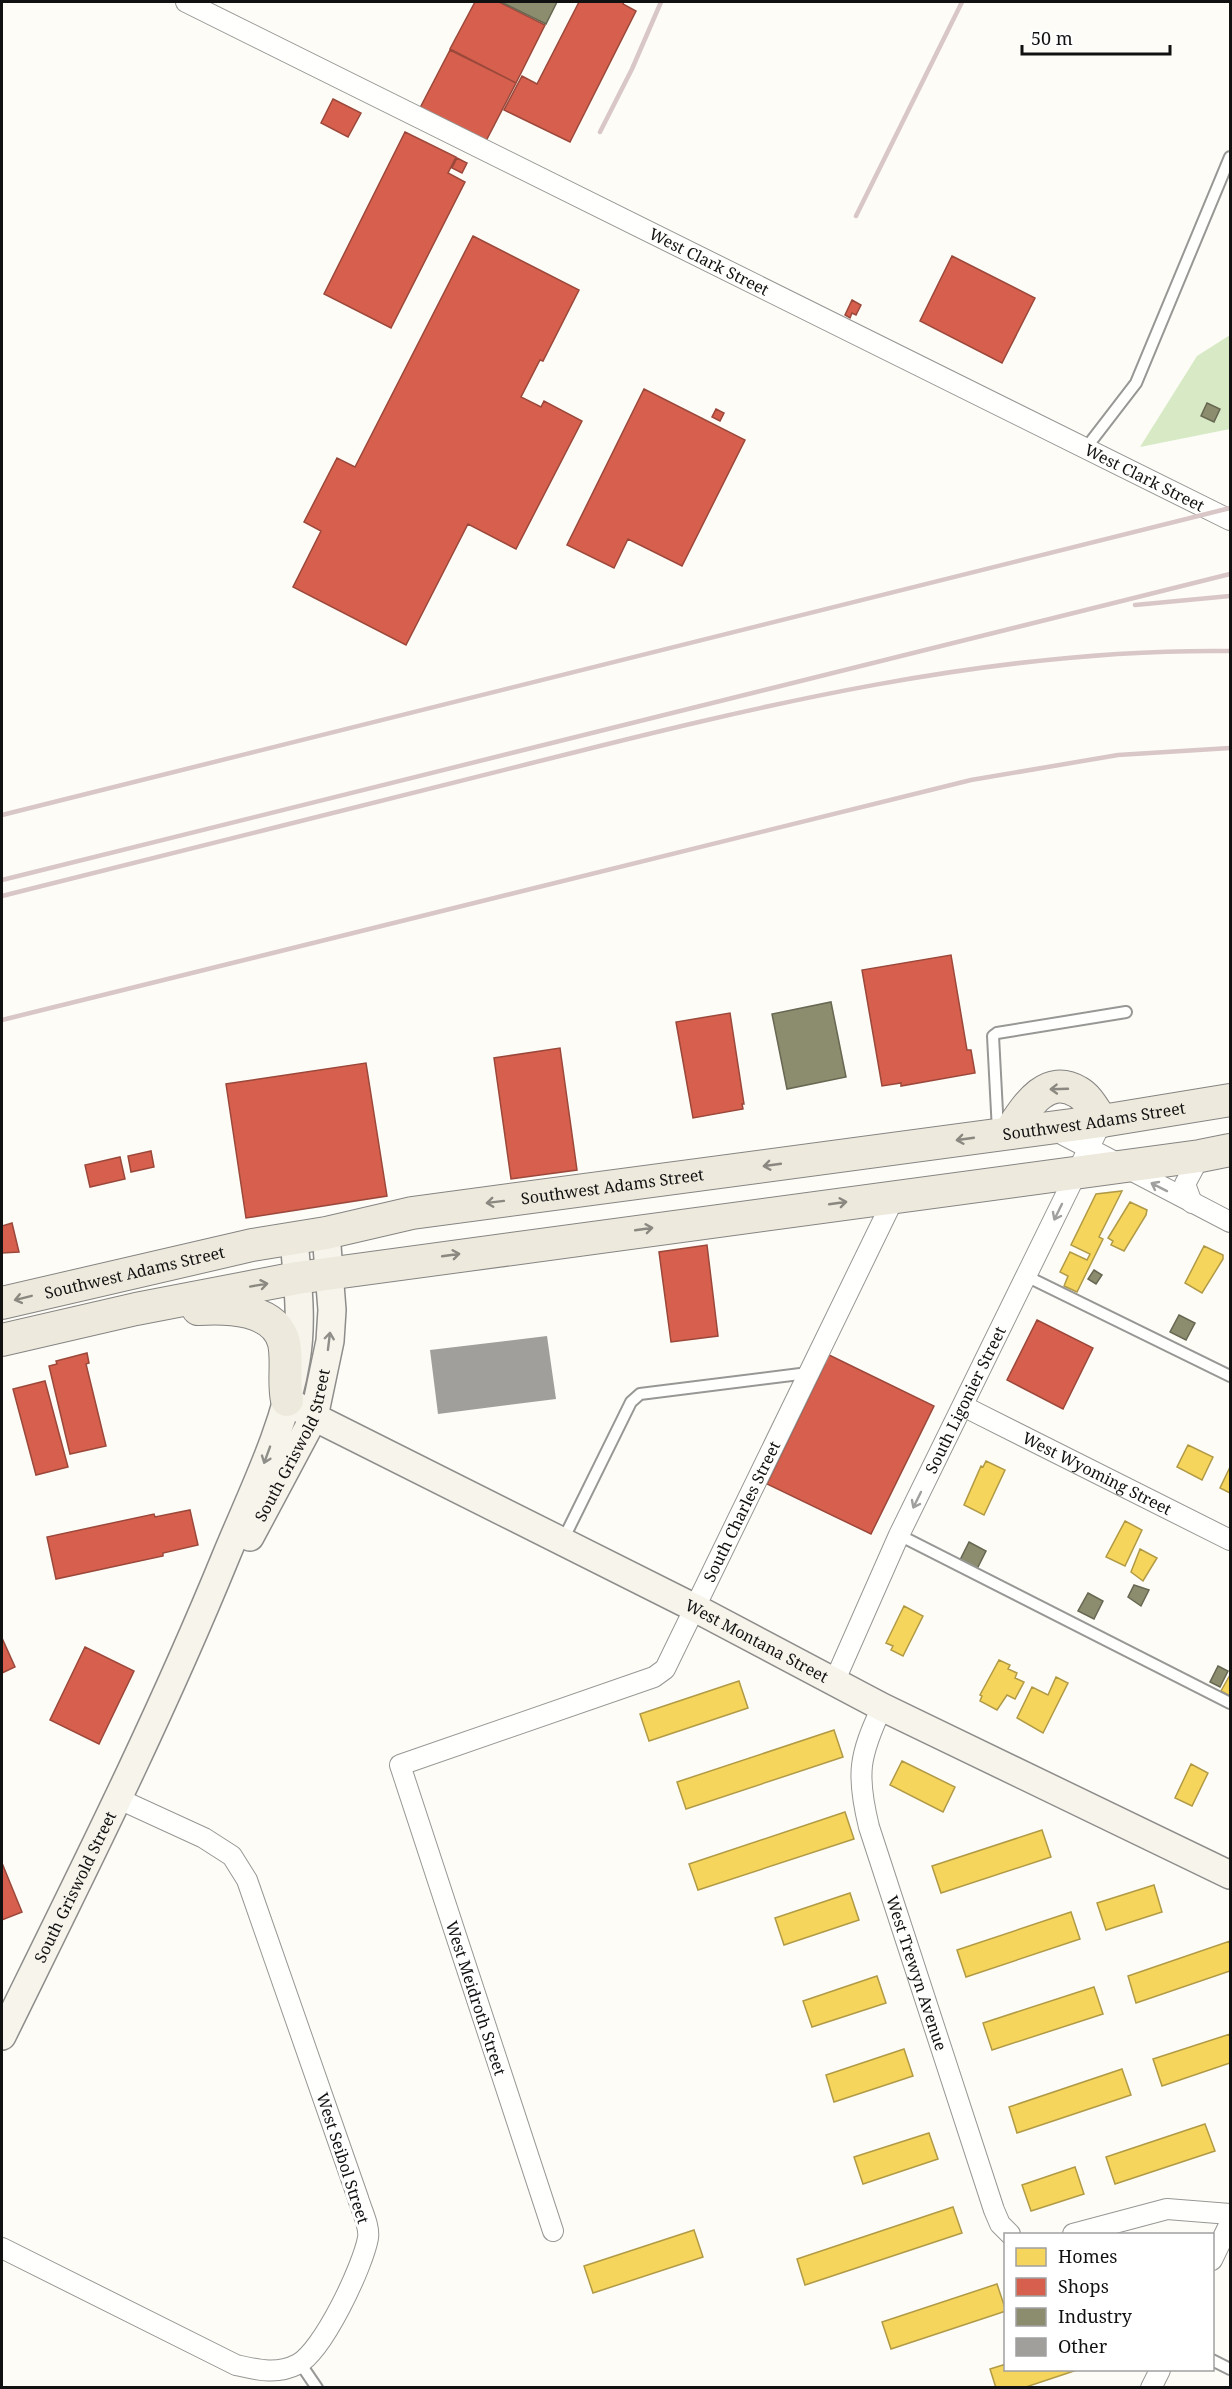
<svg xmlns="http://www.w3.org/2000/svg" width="1232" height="2389" viewBox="0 0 1232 2389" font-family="'Noto Serif',serif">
  <rect width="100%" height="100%" fill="#fdfcf7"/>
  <path fill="#d8eac5" d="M1230,335V429L1140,447L1197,356Z"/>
  <path fill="#f6d55c" stroke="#b19a46" stroke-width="1.5" d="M1122,1191L1099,1237L1103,1239L1077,1292L1064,1286L1068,1276L1060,1272L1070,1252L1087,1260L1090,1254L1071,1245L1096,1194Z
    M1130,1202L1147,1210L1146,1215L1124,1251L1111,1245L1113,1241L1108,1238Z
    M1204,1246L1223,1255V1259L1202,1293L1185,1283Z
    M1188,1445L1213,1457L1202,1480L1177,1467Z
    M986,1461L1005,1470L984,1515L964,1505L981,1466L983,1467Z
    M1230,1467V1493L1220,1488Z
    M1125,1521L1142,1530L1125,1566L1106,1557Z
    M1140,1549L1157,1558L1143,1581L1131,1572Z
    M904,1606L923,1616L903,1656L891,1650L893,1646L886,1643Z
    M999,1660L1010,1665L1008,1669L1017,1673L1015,1678L1024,1682L1015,1699L1007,1695L997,1710L980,1701L982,1696L980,1695Z
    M1230,1675V1696L1221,1691Z
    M1056,1677L1068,1683L1043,1733L1017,1718L1032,1687L1048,1695Z
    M739,1681L748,1708L649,1741L640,1714Z
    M834,1730L843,1757L686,1809L677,1782Z
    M902,1761L955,1787L943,1812L890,1785Z
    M1191,1764L1208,1773L1192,1806L1175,1798Z
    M845,1812L854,1839L698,1890L689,1864Z
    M1042,1830L1051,1857L941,1893L932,1866Z
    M1154,1885L1162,1912L1106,1930L1097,1903Z
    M850,1893L859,1920L784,1945L775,1918Z
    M1071,1912L1080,1939L966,1977L957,1950Z
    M1230,1941V1971L1136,2003L1128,1976Z
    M877,1976L886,2003L812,2027L803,2001Z
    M1094,1987L1103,2014L992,2050L983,2023Z
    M1230,2034V2063L1162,2086L1153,2059Z
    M904,2049L913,2076L834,2102L826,2075Z
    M1122,2069L1131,2095L1017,2133L1009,2107Z
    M1205,2124L1215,2151L1115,2184L1106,2157Z
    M929,2133L938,2159L863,2184L854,2157Z
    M1075,2167L1084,2194L1031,2211L1022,2185Z
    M953,2207L962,2233L805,2285L797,2259Z
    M694,2230L703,2257L593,2293L584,2266Z
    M997,2284L1006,2311L891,2349L882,2322Z
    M1006,2364V2370H1077L1023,2388H996L990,2369Z"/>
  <path fill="#d6604d" stroke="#9b483b" stroke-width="1.5" d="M475,2H499L545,25L516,83L450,49Z
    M579,2H624L623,4L636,11L570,142L504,110L522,76L537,84Z
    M450,50L516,83L486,141L420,108Z
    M333,99L361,113L348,137L321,123Z
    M405,132L456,157L448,173L465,182L391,328L324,294Z
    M457,158L467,163L462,173L452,168Z
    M473,236L579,290L543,361L540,360L521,397L541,407L544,401L582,421L516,549L468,524L406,645L293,587L321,531L304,522L337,458L355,467Z
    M952,256L1035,298L1002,363L920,321Z
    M852,300L861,305L856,315L852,313L850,318L845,315Z
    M644,389L745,440L682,566L628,539L614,568L567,545Z
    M716,409L724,413L720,421L712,417Z
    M951,955L967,1050H971L975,1073L901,1086V1083L882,1086L862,970Z
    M730,1013L744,1104H742L743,1109L693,1118L676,1022Z
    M560,1048L577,1170L511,1179L494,1058Z
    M366,1063L387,1196L246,1218L226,1084Z
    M151,1151L154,1167L131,1172L128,1156Z
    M120,1157L125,1179L90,1187L85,1165Z
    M12,1223L19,1252L2,1253V1226Z
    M707,1245L718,1336L671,1342L659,1252Z
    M1037,1320L1093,1348L1063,1409L1007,1380Z
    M87,1353L89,1363L86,1364L106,1446L70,1454L49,1366L57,1364L56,1361Z
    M827,1354L934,1406L871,1534L767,1484L825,1364L823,1363Z
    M45,1381L68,1467L36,1475L13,1389Z
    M190,1510L198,1545L163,1553V1556L56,1579L47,1537L154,1514L155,1517Z
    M2,1638L15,1667L2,1673Z
    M85,1647L134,1671L99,1744L50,1720Z
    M2,1863L22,1912L2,1920Z"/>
  <path fill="#8c8c6e" stroke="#676752" stroke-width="1.5" d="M501,2H557L546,24Z
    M1207,403L1220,409L1214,422L1201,416Z
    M831,1002L846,1077L787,1089L772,1014Z
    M1094,1270L1102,1275L1096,1284L1088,1279Z
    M1179,1315L1195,1323L1186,1340L1170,1332Z
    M969,1542L986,1551L977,1569L960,1560Z
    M1134,1585L1149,1590L1141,1606L1128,1597Z
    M1088,1593L1103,1601L1094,1619L1078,1611Z
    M1218,1666L1228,1671L1220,1687L1210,1682Z"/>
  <path fill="#a19f9c" d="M547,1336L556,1399L438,1414L430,1350Z"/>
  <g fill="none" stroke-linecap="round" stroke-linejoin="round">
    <g stroke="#979795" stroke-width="14">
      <path id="lane" d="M1086,448L1136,383L1230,157
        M998,1131L993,1036L997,1033L1126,1012
        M1026,1276L1230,1376
        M899,1535L1230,1703
        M562,1542L631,1402L640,1394L808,1373
        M1212,2360L1230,2369
        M300,2363L317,2388"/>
    </g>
    <g stroke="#979795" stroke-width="22">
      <g id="street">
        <path id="s1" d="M186,2L1230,520"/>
        <path d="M1050,1128L1230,1222"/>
        <path d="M1192,1203L1185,1184L1200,1156"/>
        <path id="s2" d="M963,1406L1230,1540"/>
        <path id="s3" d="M835,1680L899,1535L1102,1121"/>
        <path id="s4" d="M882,1707C859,1756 856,1774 869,1827L994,2210L1000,2224L1010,2234"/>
        <path id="s5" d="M553,2231L400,1765L654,1677L665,1669L895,1196"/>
        <path d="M1073,2234L1167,2209L1230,2214"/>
        <path d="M2,2248L236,2365C258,2370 277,2375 298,2364C323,2351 363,2266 368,2238C370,2226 361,2209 358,2198L247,1880L232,1856L204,1838L119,1799"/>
        <path d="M1212,2260L1230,2223"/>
        <path d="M1151,2388L1160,2370"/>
      </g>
    </g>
    <g stroke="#8e8d8b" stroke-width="30">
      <g id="secondary">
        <path id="s6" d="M287,1400L314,1417L695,1608L882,1707L1230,1875"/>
        <path id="s7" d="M250,1537L314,1417L330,1341L332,1310L326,1233"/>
        <path id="s8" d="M2,2036C80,1877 159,1720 226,1556C252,1493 285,1428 296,1360C303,1320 297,1279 294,1238"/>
      </g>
    </g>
    <g stroke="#858482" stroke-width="34">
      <g id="primary">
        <path d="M1009,1133C1024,1111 1045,1072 1078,1092C1089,1098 1095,1112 1102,1121"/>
        <path id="s9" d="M2,1303L252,1245L326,1233L412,1213L1102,1121L1230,1100"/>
        <path d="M198,1309C226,1307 276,1308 284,1343C288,1362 283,1382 287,1400"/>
        <path d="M2,1340L136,1309L297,1278L1200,1156L1230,1150"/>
      </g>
    </g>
    <use href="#lane" stroke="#fffffe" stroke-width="10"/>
    <use href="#street" stroke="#fffffe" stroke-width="20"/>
    <use href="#secondary" stroke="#f6f4eb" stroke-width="27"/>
    <use href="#primary" stroke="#ede9dc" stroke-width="32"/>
    <path stroke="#d9c6c7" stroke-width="4.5" d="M600,132L632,69L661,2
      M856,216L962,2
      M1135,605L1230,596
      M2,815L1230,508
      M2,880L1230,574
      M2,896C177,852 353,808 528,764C757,706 993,648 1230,651
      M2,1020L971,780L1118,755L1230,748"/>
  </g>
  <defs><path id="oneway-shaft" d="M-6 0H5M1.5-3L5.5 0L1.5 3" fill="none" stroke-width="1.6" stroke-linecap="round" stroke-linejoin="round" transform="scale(1.5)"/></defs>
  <g stroke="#8a8881">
    <use href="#oneway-shaft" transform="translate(1059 1089) rotate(178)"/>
    <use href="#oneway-shaft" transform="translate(965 1139) rotate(172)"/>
    <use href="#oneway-shaft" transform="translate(772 1165) rotate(172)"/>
    <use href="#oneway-shaft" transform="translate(495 1202) rotate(173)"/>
    <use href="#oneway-shaft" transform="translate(838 1203) rotate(-8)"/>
    <use href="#oneway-shaft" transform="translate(644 1229) rotate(-8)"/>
    <use href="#oneway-shaft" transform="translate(451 1255) rotate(-8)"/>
    <use href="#oneway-shaft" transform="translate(259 1285) rotate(-10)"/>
    <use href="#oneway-shaft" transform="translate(23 1298) rotate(166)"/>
  </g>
  <g stroke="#a0a09f">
    <use href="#oneway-shaft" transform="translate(1159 1187) rotate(-153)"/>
    <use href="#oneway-shaft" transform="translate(1058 1212) rotate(116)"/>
    <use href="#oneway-shaft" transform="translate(917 1500) rotate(116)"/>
  </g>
  <g stroke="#8f8e89">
    <use href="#oneway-shaft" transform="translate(329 1341) rotate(-83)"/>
    <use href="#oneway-shaft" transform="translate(267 1455) rotate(110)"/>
  </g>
  <g text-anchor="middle" stroke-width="6" stroke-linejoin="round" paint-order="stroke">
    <g font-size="16" fill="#111" stroke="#fff">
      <text dy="6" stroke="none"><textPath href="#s1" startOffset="584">West Clark Street</textPath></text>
      <text dy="6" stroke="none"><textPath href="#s1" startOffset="1070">West Clark Street</textPath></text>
      <text dy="6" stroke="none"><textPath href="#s9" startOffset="1108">Southwest Adams Street</textPath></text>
      <text dy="6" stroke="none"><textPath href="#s9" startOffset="622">Southwest Adams Street</textPath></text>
      <text dy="6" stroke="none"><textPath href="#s9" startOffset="136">Southwest Adams Street</textPath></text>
      <text dy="6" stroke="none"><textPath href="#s3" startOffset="309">South Ligonier Street</textPath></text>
      <text dy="6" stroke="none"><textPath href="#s7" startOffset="102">South Griswold Street</textPath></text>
      <text dy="6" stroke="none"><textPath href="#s2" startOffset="150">West Wyoming Street</textPath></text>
      <text dy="6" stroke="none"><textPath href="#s5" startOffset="948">South Charles Street</textPath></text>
      <text dy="6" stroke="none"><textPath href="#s6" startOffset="528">West Montana Street</textPath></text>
      <text dy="6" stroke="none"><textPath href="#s8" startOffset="166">South Griswold Street</textPath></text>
      <text dy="6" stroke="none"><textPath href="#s4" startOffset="278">West Trewyn Avenue</textPath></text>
      <text transform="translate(476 1998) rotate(72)" y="6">West Meidroth Street</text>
      <text transform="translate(343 2158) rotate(72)" y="6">West Seibol Street</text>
    </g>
  </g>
  <rect width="1232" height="2389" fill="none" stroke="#111111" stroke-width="6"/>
  <rect x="1004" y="2233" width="210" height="138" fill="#ffffff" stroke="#a0a0a0" stroke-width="1.5"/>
  <rect x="1016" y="2248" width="30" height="18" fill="#f6d55c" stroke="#a0a0a0" stroke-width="1.5"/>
  <text x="1058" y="2263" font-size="18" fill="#111111">Homes</text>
  <rect x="1016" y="2278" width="30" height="18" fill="#d6604d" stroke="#a0a0a0" stroke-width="1.5"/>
  <text x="1058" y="2293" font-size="18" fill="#111111">Shops</text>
  <rect x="1016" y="2308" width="30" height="18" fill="#8c8c6e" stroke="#a0a0a0" stroke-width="1.5"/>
  <text x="1058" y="2323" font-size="18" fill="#111111">Industry</text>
  <rect x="1016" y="2338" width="30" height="18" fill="#a19f9c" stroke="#a0a0a0" stroke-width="1.5"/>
  <text x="1058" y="2353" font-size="18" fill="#111111">Other</text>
  <path d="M1022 45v9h148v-9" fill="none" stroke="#111111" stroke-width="3"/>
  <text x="1031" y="45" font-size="18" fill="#111111" stroke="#ffffff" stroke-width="4.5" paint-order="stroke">50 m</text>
</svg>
